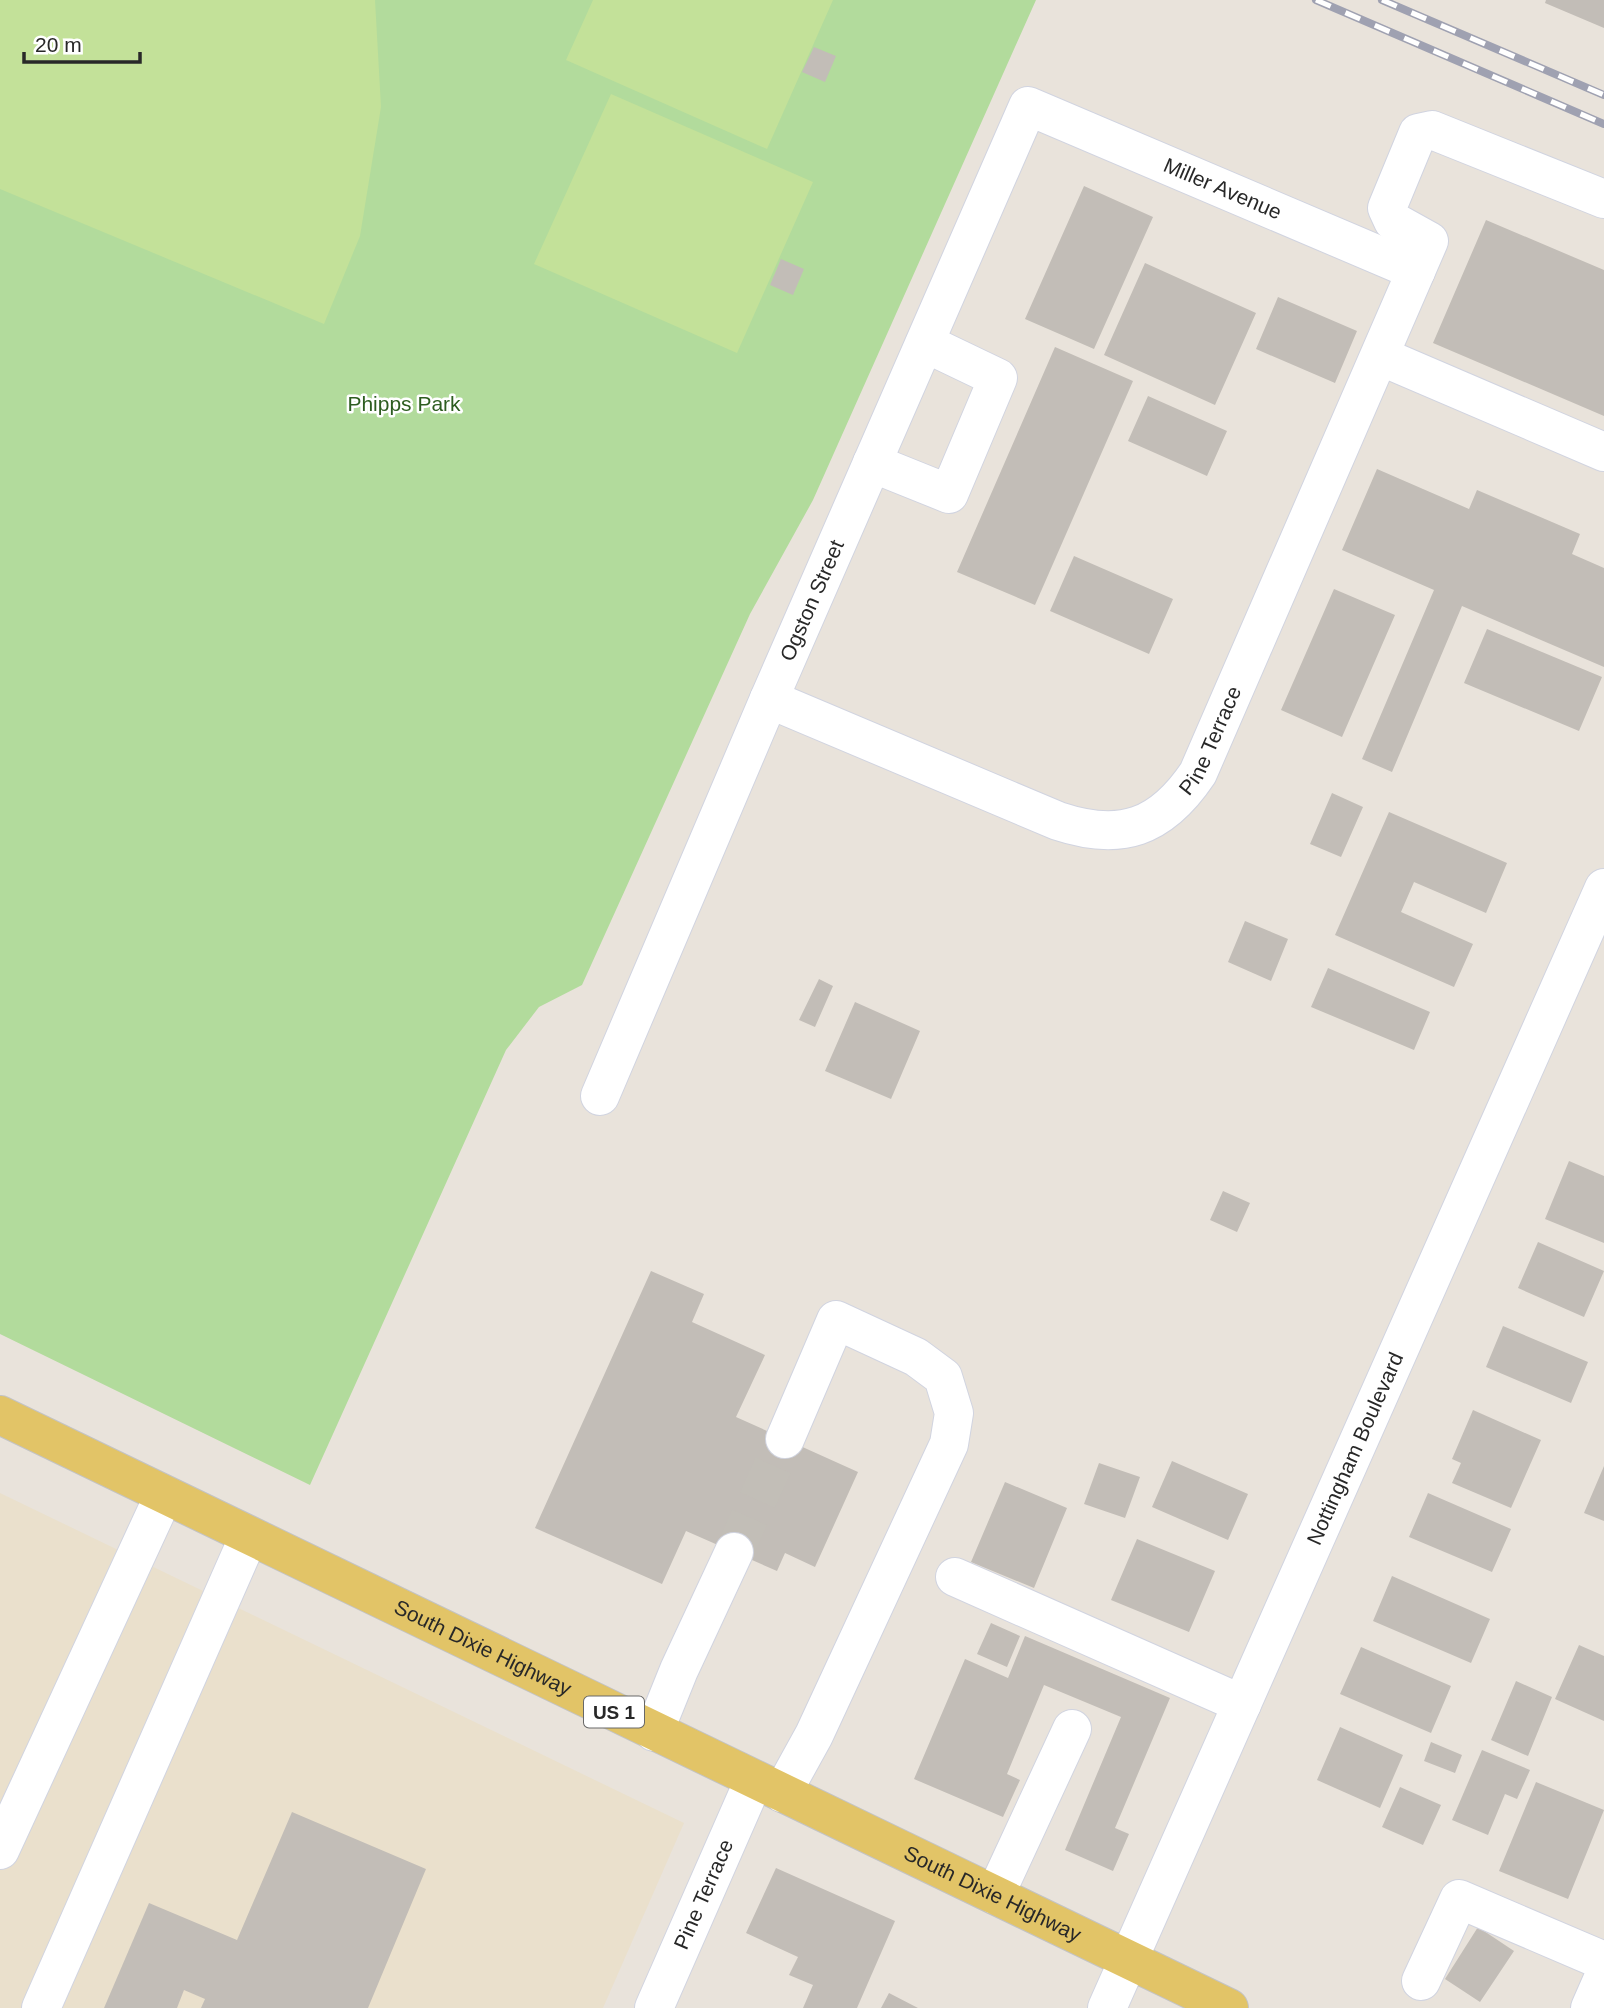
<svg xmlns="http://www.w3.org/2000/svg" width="1604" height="2008" viewBox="0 0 1604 2008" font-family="Helvetica,sans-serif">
  <rect width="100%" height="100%" fill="#e9e3db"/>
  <path fill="#eae0cc" d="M0,1493L684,1823L603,2008H0Z"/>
  <path fill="#b2db9c" d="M0,0H1036L813,500L750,614L582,985L539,1007L506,1050L310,1485L0,1334Z"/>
  <path fill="#c3e199" d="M0,0H375L381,107L360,236L324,324L0,189Z
    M593,0H833L767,149L566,60Z
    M611,94L813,182L737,353L534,264Z"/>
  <path fill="#c2bdb7" d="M1546,0H1604V28L1545,3Z
    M814,47L836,56L825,82L802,72Z
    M1084,186L1153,217L1094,349L1025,319Z
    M1486,220L1604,270V416L1433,343Z
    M781,259L804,269L793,295L770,285Z
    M1145,263L1256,313L1215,405L1104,355Z
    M1278,297L1357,331L1335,383L1256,349Z
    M1055,347L1133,381L1035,605L957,572Z
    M1148,396L1227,431L1207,476L1128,441Z
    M1377,469L1469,509L1477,490L1580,534L1572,554L1604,568V667L1462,606L1392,772L1362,759L1434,590L1342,550Z
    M1074,556L1173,599L1149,654L1050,611Z
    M1334,589L1395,615L1342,737L1281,710Z
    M1487,629L1602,677L1579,731L1464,683Z
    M1332,793L1363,807L1341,857L1310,844Z
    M1389,812L1507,863L1486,913L1414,882L1401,912L1473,944L1454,987L1335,935Z
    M1245,921L1288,939L1271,981L1228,962Z
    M1328,968L1430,1012L1414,1050L1311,1007Z
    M819,979L833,986L815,1027L799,1020Z
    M855,1002L920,1031L891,1099L825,1071Z
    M1569,1161L1604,1176V1243L1545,1219Z
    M1223,1191L1250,1203L1237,1232L1210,1220Z
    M1538,1242L1604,1271L1584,1317L1518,1288Z
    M651,1271L704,1294L692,1322L765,1355L736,1417L858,1472L815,1567L785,1553L777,1571L686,1531L662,1584L535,1528Z
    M1503,1326L1588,1362L1571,1403L1486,1367Z
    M1473,1410L1541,1440L1511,1508L1452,1483L1461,1463L1452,1459Z
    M1172,1461L1248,1494L1228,1540L1152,1507Z
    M1099,1463L1140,1477L1125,1518L1084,1504Z
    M1604,1466V1521L1584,1513Z
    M1005,1482L1067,1508L1034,1588L971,1562Z
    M1428,1493L1511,1529L1492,1572L1409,1537Z
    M1137,1539L1215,1571L1189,1632L1111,1600Z
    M1392,1576L1490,1619L1471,1663L1373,1621Z
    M991,1623L1020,1636L1007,1667L977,1654Z
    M1025,1636L1170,1698L1115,1828L1129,1834L1113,1871L1065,1850L1121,1717L1044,1685L1007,1774L1020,1780L1003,1817L914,1779L965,1659L1008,1678Z
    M1579,1645L1604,1656V1721L1555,1699Z
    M1361,1647L1451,1686L1431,1733L1340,1694Z
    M1516,1681L1552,1697L1528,1756L1491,1740Z
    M1340,1727L1403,1755L1380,1808L1317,1780Z
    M1431,1742L1462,1755L1455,1773L1424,1761Z
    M1482,1750L1530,1770L1517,1799L1505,1794L1488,1835L1452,1820Z
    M1536,1782L1604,1810L1568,1899L1499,1871Z
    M1400,1787L1441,1805L1423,1845L1382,1827Z
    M292,1812L426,1869L368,2008H201L205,1999L184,1990L177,2008H104L149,1903L237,1940Z
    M776,1868L895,1921L857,2008H803L813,1985L789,1975L798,1957L746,1933Z
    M1478,1927L1514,1951L1480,2002L1445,1979Z
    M889,1993L918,2008H881Z"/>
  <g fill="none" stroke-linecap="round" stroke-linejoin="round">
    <path stroke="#c2beb7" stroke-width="38" stroke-dasharray="38 19" stroke-linecap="butt" d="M734,1552L785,1439"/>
    <g stroke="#d1d4e0" stroke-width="40">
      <g id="minor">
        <path d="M1380,356L1604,452"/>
        <path d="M872,463L949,494L998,378L925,343"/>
        <path id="s1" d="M769,699L1058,821C1121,842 1161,828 1198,773L1429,241L1393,221L1387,208L1418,133L1432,130L1604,199"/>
        <path id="s2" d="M600,1096L769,699L1028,106L1416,271"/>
        <path d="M955,1577L1242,1704"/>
        <path d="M654,1732L679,1670L734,1552"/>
        <path d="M782,1793L814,1735L949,1444L954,1413L943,1377L916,1357L836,1320L785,1439"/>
        <path d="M0,1850L164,1495"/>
        <path d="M995,1895L1072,1729"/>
        <path d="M1421,1981L1459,1899L1604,1961"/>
        <path d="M41,2008L249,1536"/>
        <path id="s3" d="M654,2008L754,1780"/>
        <path id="s4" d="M1107,2008L1604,888"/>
        <path d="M1590,2008L1604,1976"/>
      </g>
    </g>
    <g stroke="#c3c3c3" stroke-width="40">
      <g id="major">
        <path id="s5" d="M0,1415L1229,2008"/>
      </g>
    </g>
    <use href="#minor" stroke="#fff" stroke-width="38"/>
    <use href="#major" stroke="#e2c467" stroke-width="38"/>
    <g stroke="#9fa1b1" stroke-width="8">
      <path id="rail" d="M1316,0L1604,124
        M1382,0L1604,95"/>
    </g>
    <use href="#rail" stroke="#fff" stroke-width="5" stroke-dasharray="16" stroke-linecap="butt"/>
  </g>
  <g text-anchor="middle" stroke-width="5" stroke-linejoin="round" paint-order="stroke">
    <rect fill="#fff" stroke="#686868" stroke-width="2" x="584" y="1696.5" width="60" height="31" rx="5"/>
    <g font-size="19" font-weight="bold" fill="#282828">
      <text x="614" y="1719">US 1</text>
    </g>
    <g font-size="21" fill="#282828" stroke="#fff">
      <text dy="7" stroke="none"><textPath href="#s2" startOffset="1290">Miller Avenue</textPath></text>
      <text dy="7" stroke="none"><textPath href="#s2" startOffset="539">Ogston Street</textPath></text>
      <text dy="7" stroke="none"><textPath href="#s1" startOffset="511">Pine Terrace</textPath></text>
      <text dy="7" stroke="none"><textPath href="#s4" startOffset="612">Nottingham Boulevard</textPath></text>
      <text dy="7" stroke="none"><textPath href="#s5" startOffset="536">South Dixie Highway</textPath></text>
      <text dy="7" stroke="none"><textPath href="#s3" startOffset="124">Pine Terrace</textPath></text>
      <text dy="7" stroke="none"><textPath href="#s5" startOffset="1102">South Dixie Highway</textPath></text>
    </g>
    <g font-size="21" fill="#2d5d20" stroke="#fff">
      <text x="404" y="411">Phipps Park</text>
    </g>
  </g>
  <path d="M24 52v10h116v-10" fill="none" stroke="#282828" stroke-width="3.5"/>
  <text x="35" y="52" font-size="21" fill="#282828" stroke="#ffffff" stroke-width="5" paint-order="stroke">20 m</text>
</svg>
